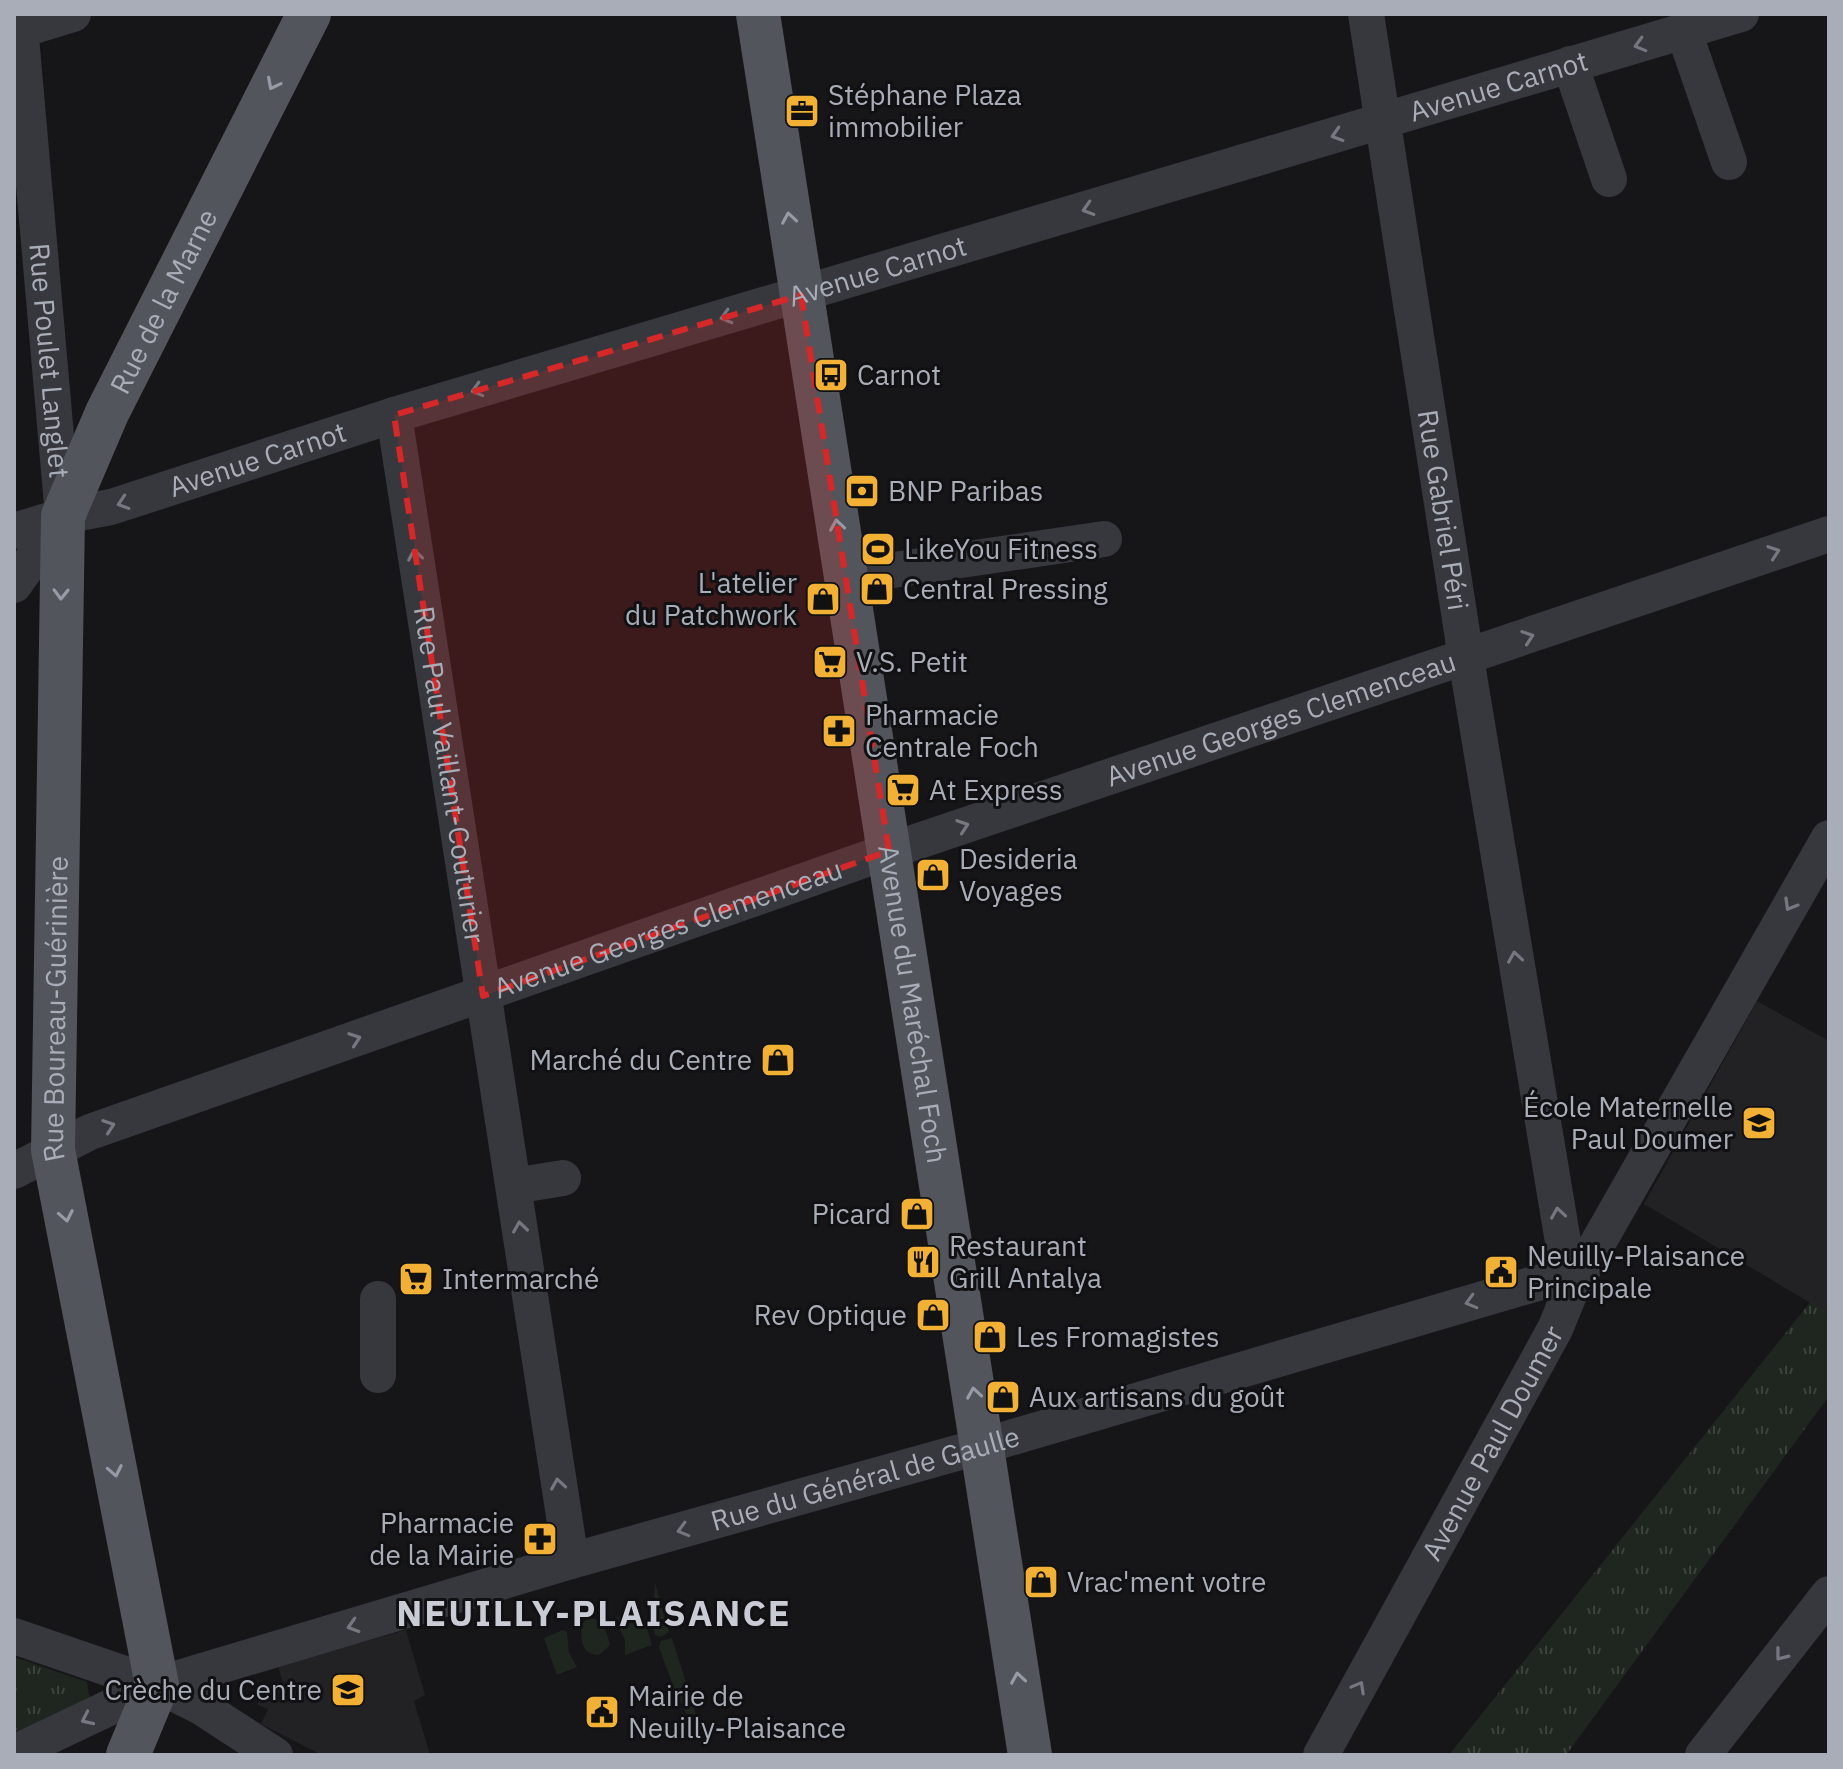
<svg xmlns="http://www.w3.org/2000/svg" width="1843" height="1769" viewBox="0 0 1843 1769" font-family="'IBM Plex Sans',sans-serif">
  <defs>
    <pattern id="park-tufts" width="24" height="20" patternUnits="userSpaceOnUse" patternTransform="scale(2)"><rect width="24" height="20" fill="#1e261f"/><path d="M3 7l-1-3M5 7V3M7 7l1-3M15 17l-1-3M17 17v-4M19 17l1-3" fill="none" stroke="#3c433d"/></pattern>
  </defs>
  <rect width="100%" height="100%" fill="#161618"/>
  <path fill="#222225" d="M1757,1001L1829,1041V1314L1644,1204Z
    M406,1630L425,1695L414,1701L430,1755H322L261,1724L268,1709L258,1705V1699L263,1698V1693L284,1686L278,1666Z"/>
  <path fill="#1e261f" d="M655,1583L669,1632L661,1637L655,1635L648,1608L654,1603Z
    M641,1609L652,1645L625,1655V1640L614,1618Z
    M588,1618C602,1618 608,1634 610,1645L599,1655C580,1654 581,1639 582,1624Z
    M563,1630L567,1632L569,1653L577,1667L557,1675L544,1638Z
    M672,1638L703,1737L699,1738L675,1691L659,1647L661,1641Z"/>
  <path fill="url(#park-tufts)" d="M1811,1301L1829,1314V1396L1566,1755H1449Z
    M14,1657L87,1682L90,1700L14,1735Z"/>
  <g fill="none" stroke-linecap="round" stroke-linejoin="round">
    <g stroke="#37383d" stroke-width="36">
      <path id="s1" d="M19,14L63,516"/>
      <path id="s2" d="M1366,14L1466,658L1571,1290"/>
      <path d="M14,32L73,14"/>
      <path d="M1684,32L1729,162"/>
      <path d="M1570,64L1609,179"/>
      <path id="s3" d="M394,415L571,1561"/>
      <path id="s4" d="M14,531L63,516L111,507L394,415L1741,14"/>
      <path d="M846,577L1104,539"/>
      <path d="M14,585L63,516"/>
      <path id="s5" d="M14,1171L90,1132L451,1005L889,851L1829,534"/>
      <path d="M514,1186L563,1178"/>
      <path d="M378,1375V1299"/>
      <path d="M14,1636L157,1685L201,1707L275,1755"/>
      <path id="s6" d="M14,1753L157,1685L189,1675L571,1561L1003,1440L1551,1279L1571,1290"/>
      <path id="s7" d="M1321,1755L1555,1329L1571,1290L1829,838"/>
      <path d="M1703,1755L1829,1594"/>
    </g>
    <g stroke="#53555c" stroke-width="44">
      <path id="s8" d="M758,14L1030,1755"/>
      <path id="s9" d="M128,1755L157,1685L53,1150L63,516L107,413L309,14"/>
    </g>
  </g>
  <defs><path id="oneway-chevron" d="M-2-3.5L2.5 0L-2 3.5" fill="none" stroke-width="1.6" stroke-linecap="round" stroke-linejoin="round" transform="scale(2)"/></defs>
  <g stroke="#757881">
    <use href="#oneway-chevron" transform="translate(1640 45) rotate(164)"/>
    <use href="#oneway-chevron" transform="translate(1337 135) rotate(163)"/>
    <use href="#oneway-chevron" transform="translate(1088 209) rotate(163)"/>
    <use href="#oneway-chevron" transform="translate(726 317) rotate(164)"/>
    <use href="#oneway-chevron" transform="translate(477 390) rotate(164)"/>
    <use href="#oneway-chevron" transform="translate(123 503) rotate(162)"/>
    <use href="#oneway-chevron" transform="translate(1774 552) rotate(-19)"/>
    <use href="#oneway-chevron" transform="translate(415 555) rotate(-99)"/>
    <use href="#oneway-chevron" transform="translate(1528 637) rotate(-19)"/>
    <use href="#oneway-chevron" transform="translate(963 826) rotate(-19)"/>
    <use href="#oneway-chevron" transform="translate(1790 905) rotate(120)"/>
    <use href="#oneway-chevron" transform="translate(1515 957) rotate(-99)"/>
    <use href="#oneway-chevron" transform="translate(355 1039) rotate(-19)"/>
    <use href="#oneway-chevron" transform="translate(109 1126) rotate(-19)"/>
    <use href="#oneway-chevron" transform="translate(1558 1213) rotate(-99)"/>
    <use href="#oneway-chevron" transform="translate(520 1227) rotate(-98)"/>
    <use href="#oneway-chevron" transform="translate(1471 1302) rotate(164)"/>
    <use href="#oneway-chevron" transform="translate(558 1484) rotate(-99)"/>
    <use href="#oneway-chevron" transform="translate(683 1530) rotate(164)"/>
    <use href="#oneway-chevron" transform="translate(353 1626) rotate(163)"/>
    <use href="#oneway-chevron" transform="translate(1781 1655) rotate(128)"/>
    <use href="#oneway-chevron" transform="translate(1359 1687) rotate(-61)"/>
    <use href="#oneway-chevron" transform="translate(87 1719) rotate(155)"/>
  </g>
  <g stroke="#979ba6">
    <use href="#oneway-chevron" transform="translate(273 84) rotate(117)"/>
    <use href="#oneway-chevron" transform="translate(789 218) rotate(-99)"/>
    <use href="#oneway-chevron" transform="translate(837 525) rotate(-99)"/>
    <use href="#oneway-chevron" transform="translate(61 594) rotate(91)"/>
    <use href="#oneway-chevron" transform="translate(66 1216) rotate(79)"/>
    <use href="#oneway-chevron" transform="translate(974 1393) rotate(-99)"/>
    <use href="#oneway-chevron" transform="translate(115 1471) rotate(79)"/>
    <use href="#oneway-chevron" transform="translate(1018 1678) rotate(-99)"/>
  </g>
  <path fill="#d62828" fill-opacity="0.2" stroke="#d62828" stroke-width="6" stroke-dasharray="16 10" stroke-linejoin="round" d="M801,295L889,851L483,996L394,415Z"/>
  <defs>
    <g id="office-square" transform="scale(1.8)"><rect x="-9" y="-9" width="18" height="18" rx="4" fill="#f2b134" stroke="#111113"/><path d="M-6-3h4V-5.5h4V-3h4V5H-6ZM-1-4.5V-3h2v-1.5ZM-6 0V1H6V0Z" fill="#111"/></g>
    <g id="bus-square" transform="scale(1.8)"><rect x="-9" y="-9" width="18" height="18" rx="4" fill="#f2b134" stroke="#111113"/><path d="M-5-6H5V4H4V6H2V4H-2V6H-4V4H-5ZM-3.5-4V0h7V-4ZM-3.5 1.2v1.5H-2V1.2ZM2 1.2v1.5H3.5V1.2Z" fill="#111"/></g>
    <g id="bank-square" transform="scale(1.8)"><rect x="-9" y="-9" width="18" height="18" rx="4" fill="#f2b134" stroke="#111113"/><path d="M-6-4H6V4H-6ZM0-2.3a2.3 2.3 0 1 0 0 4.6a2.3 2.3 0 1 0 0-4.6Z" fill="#111"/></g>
    <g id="stadium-square" transform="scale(1.8)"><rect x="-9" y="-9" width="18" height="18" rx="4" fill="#f2b134" stroke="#111113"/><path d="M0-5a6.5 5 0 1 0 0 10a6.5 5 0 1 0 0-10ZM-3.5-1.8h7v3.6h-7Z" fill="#111"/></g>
    <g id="shop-square" transform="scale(1.8)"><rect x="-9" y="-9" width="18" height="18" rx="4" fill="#f2b134" stroke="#111113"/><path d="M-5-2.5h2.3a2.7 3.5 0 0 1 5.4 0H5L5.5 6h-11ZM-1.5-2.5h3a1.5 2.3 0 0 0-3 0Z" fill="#111"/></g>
    <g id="supermarket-square" transform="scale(1.8)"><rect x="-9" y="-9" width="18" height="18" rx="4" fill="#f2b134" stroke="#111113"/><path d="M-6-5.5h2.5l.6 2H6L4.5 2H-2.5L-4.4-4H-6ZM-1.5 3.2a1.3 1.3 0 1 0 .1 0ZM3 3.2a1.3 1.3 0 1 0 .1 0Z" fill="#111"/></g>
    <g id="pharmacy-square" transform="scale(1.8)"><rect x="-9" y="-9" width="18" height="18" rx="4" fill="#f2b134" stroke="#111113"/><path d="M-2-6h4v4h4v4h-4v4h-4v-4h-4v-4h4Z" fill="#111"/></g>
    <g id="school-square" transform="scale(1.8)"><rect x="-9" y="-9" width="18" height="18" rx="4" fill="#f2b134" stroke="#111113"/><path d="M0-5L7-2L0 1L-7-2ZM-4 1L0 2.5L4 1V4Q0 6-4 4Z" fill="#111"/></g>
    <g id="restaurant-square" transform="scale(1.8)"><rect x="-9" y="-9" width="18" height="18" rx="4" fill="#f2b134" stroke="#111113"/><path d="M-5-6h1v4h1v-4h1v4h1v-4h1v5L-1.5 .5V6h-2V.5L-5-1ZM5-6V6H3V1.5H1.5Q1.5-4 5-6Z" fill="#111"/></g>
    <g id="civic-square" transform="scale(1.8)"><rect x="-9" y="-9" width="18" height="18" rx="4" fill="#f2b134" stroke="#111113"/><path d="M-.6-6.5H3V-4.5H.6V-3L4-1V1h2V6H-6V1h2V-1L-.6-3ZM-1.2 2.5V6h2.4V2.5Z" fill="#111"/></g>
  </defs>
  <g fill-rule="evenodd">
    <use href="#office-square" x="802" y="111"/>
    <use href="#bus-square" x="831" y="375"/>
    <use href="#bank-square" x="862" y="491"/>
    <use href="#stadium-square" x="878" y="549"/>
    <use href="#shop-square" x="877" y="589"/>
    <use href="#shop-square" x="823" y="599"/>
    <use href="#supermarket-square" x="830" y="662"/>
    <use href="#pharmacy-square" x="839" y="731"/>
    <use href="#supermarket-square" x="903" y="790"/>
    <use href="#shop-square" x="933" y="875"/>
    <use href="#shop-square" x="778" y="1060"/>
    <use href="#school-square" x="1759" y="1123"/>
    <use href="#shop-square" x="917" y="1214"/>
    <use href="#restaurant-square" x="923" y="1262"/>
    <use href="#civic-square" x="1501" y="1272"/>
    <use href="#supermarket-square" x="416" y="1279"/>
    <use href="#shop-square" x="933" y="1315"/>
    <use href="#shop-square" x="990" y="1337"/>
    <use href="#shop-square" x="1003" y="1397"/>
    <use href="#pharmacy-square" x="540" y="1539"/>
    <use href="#shop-square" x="1041" y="1582"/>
    <use href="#school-square" x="348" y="1690"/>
    <use href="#civic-square" x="602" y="1712"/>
  </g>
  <g text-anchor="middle" stroke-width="6" stroke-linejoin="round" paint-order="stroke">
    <g font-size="28" fill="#a8adb8" stroke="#111113">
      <text dy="10" stroke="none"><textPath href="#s4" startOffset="1550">Avenue Carnot</textPath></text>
      <text dy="10" stroke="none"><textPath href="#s4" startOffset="902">Avenue Carnot</textPath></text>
      <text dy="10" stroke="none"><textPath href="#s9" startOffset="1492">Rue de la Marne</textPath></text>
      <text dy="10" stroke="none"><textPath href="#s1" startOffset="348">Rue Poulet Langlet</textPath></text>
      <text dy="10" stroke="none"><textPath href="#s4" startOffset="254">Avenue Carnot</textPath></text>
      <text dy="10" stroke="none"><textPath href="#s2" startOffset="502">Rue Gabriel Péri</textPath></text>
      <text dy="10" stroke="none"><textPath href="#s5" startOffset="1346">Avenue Georges Clemenceau</textPath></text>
      <text dy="10" stroke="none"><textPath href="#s3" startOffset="364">Rue Paul Vaillant-Couturier</textPath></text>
      <text dy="10" stroke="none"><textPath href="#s5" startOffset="698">Avenue Georges Clemenceau</textPath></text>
      <text dy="10" stroke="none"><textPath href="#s8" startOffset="1002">Avenue du Maréchal Foch</textPath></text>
      <text dy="10" stroke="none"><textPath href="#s9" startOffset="762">Rue Boureau-Guérinière</textPath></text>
      <text dy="10" stroke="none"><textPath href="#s7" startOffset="356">Avenue Paul Doumer</textPath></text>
      <text dy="10" stroke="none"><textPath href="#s6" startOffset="896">Rue du Général de Gaulle</textPath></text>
    </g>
    <g font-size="28" fill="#a8adb8" stroke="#111113" text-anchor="start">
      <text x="828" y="105">Stéphane Plaza<tspan x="828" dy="32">immobilier</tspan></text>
      <text x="857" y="385">Carnot</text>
      <text x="888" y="501">BNP Paribas</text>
      <text x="904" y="559">LikeYou Fitness</text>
      <text x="797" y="593" text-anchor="end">L'atelier<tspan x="797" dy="32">du Patchwork</tspan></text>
      <text x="903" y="599">Central Pressing</text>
      <text x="856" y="672">V.S. Petit</text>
      <text x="865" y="725">Pharmacie<tspan x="865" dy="32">Centrale Foch</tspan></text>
      <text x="929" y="800">At Express</text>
      <text x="959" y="869">Desideria<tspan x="959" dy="32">Voyages</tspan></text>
      <text x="752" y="1070" text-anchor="end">Marché du Centre</text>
      <text x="1733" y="1117" text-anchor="end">École Maternelle<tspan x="1733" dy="32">Paul Doumer</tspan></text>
      <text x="891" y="1224" text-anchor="end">Picard</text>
      <text x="949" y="1256">Restaurant<tspan x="949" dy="32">Grill Antalya</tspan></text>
      <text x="1527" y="1266">Neuilly-Plaisance<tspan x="1527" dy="32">Principale</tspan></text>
      <text x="442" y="1289">Intermarché</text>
      <text x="907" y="1325" text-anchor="end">Rev Optique</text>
      <text x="1016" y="1347">Les Fromagistes</text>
      <text x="1029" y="1407">Aux artisans du goût</text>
      <text x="514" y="1533" text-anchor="end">Pharmacie<tspan x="514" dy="32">de la Mairie</tspan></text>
      <text x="1067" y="1592">Vrac'ment votre</text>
      <text x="322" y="1700" text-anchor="end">Crèche du Centre</text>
      <text x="628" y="1706">Mairie de<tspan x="628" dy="32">Neuilly-Plaisance</tspan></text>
    </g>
    <g font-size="36" font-weight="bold" letter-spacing="2" fill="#c9ccd4" stroke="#111113">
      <text x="594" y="1626">NEUILLY-PLAISANCE</text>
    </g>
  </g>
  <rect width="1843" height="1769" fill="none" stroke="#a8adb8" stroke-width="32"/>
</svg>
